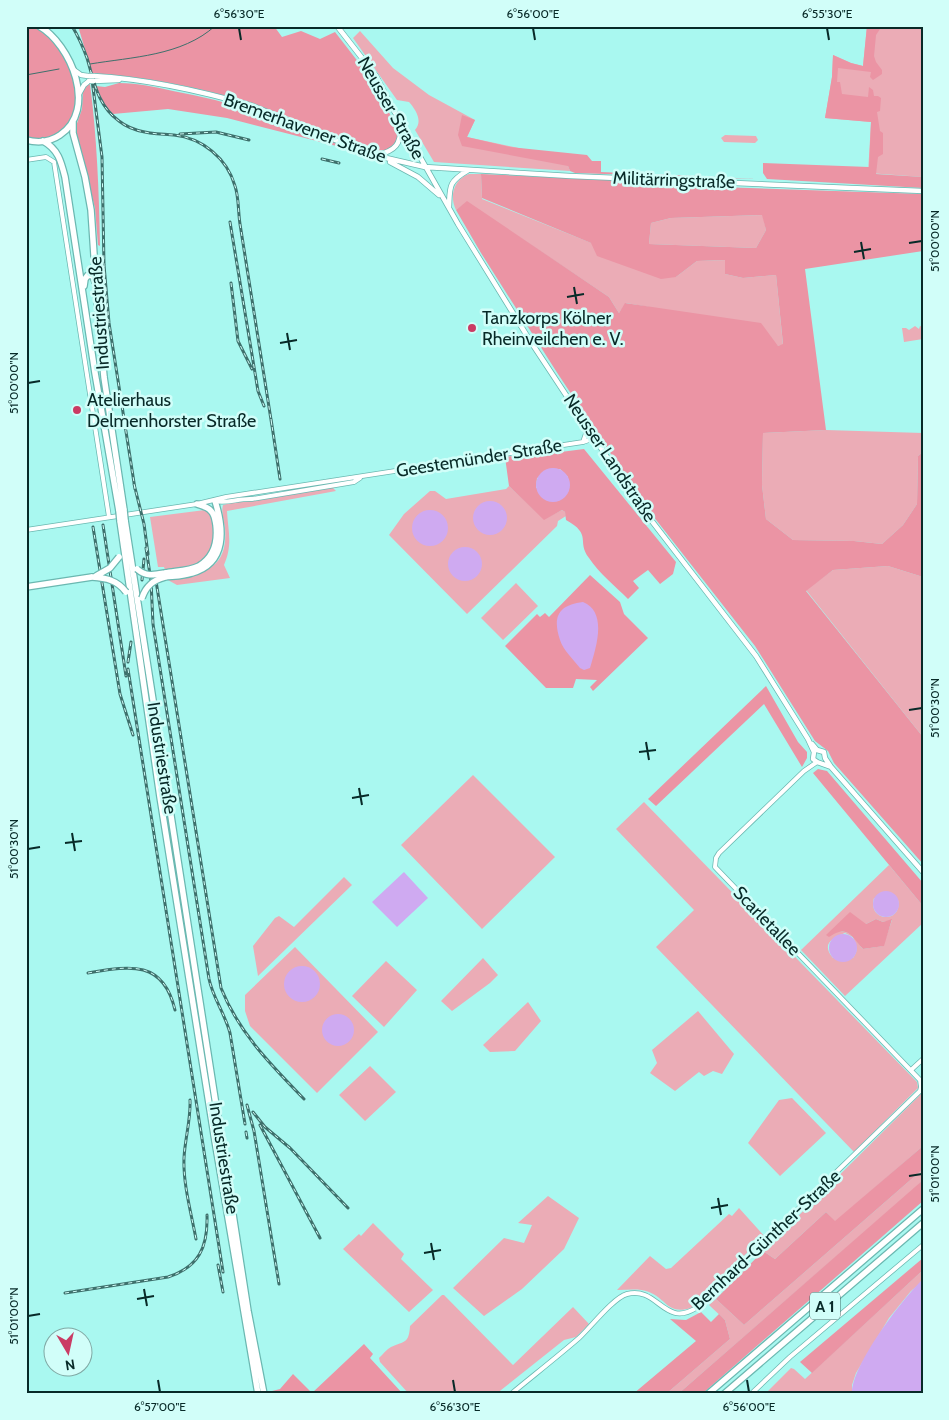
<svg xmlns="http://www.w3.org/2000/svg" width="949" height="1420" viewBox="0 0 949 1420" font-family="Cabin,sans-serif">
  <rect width="100%" height="100%" fill="#a9f8f0"/>
  <path fill="#ebacb6" fill-rule="evenodd" d="M867,26H923V177L868,173L871,122L825,118L832,77L833,55L851,63L863,66Z
    M360,31L393,68L429,95L475,120L467,137L565,158L570,171L434,162L415,130C423,121 416,110 409,102L397,100L353,38Z
    M725,135L756,136L758,140L755,143L724,142L721,138Z
    M469,174H481L482,199L676,277L697,261L726,260L725,274L743,278L776,275L783,345L778,346L649,307L626,303L619,313L609,297L467,202L456,210C449,196 454,179 469,174Z
    M763,215L766,230L756,248L649,244L651,223L671,218Z
    M920,326L923,327V339L904,342L902,328H906L909,330L915,326L919,329Z
    M826,430L923,433V452L918,456L917,504L903,525L882,544L854,541L793,540L766,519L762,485L763,433Z
    M509,486L544,519L562,510L565,512L566,516L558,521L557,526L467,614L389,535L404,514L430,491H435L446,499L506,489Z
    M332,487L336,491L227,511C228,531 233,545 224,565L230,578L177,585L166,579C200,575 229,571 225,528C224,520 221,513 223,505L243,500Z
    M205,510L211,515C214,532 217,556 197,565C187,568 175,569 165,570L164,567H158L150,517Z
    M888,566L923,577V737L806,590L833,570Z
    M516,583L538,606L503,640L481,618Z
    M473,775L555,857L482,929L401,845Z
    M644,802L917,1082L918,1088L854,1152L656,947L694,910L616,829Z
    M889,865L923,906V923L845,996L801,950ZM874,898L898,900C903,924 867,922 874,898ZM876,919L883,922L892,920L883,946L863,949C854,939 854,932 838,931L866,924ZM845,933L853,937C856,946 859,950 853,958H833C821,944 832,938 845,933Z
    M344,877L352,885L258,976L253,946L275,918L279,916L294,927Z
    M295,947L378,1032L317,1093L250,1026L245,1011V995Z
    M483,958L498,975L490,983L452,1011L441,1001Z
    M386,961L417,990L384,1027L352,996Z
    M528,1002L541,1021L515,1051L490,1052L483,1045Z
    M698,1011L734,1054L722,1074L713,1071L704,1076L699,1072L675,1091L650,1073L657,1063L652,1050Z
    M370,1066L396,1092L365,1121L339,1095Z
    M923,1091V1146L835,1222L826,1212L775,1259L763,1251L919,1096Z
    M792,1098L826,1133L780,1176L748,1143L779,1100Z
    M923,1169V1180L916,1187L678,1394H666L730,1339L725,1320L709,1305L716,1299L744,1325Z
    M548,1196L579,1218L564,1249L522,1289L484,1316L453,1288L504,1238L524,1243L532,1225L518,1223Z
    M739,1208L766,1238L754,1246L691,1308C667,1315 667,1299 649,1292C639,1288 628,1290 617,1290L650,1256L666,1269L671,1268L729,1214L732,1216Z
    M373,1223L404,1254L401,1259L433,1290L409,1312L343,1249L359,1234L361,1236Z
    M923,1270V1281L911,1291L889,1318L856,1373L852,1385V1394H765L791,1368L794,1369L805,1379Z
    M442,1295H444L513,1365L573,1307L589,1324L576,1337L564,1340L496,1394H409L380,1362L379,1358C383,1354 387,1349 391,1347C405,1341 409,1343 410,1326Z"/>
  <path fill="#eb94a4" fill-rule="evenodd" d="M26,26C55,26 80,77 77,103C75,114 70,122 62,129C57,134 52,138 46,139C40,140 32,139 26,138Z
    M78,26H274L282,37L301,31L320,39L335,32L373,81L399,132L397,141L389,150L379,151L372,150C328,133 284,113 239,100C192,85 141,77 92,73Z
    M867,26H882L876,35L874,56L876,62L882,70V74L873,80L870,77L871,72L838,68L837,82H840L842,94L868,97L869,87L873,90L874,96H878L881,98L880,111L877,112L880,131L883,133V154L878,157L876,174L923,177V188L767,179L763,173V163L869,167L871,122L825,118L832,77L833,55L851,63L863,66Z
    M119,83C138,83 155,87 173,91C236,102 294,124 352,150L227,118L168,109L113,114L105,106L96,86L105,87Z
    M90,84C97,138 99,191 100,246L98,245L95,208L75,129L82,109L83,92L86,86Z
    M462,115L475,120L467,137L510,147L587,155L592,161H601V172L694,176L697,174L698,176L756,179L575,173L570,171L568,166L462,146L458,135Z
    M481,174L677,183L688,186L923,194V251L805,269L826,430L763,433L762,485L766,519L793,540L854,541L882,544L903,525L917,504L918,456L923,452V577L888,566L833,570L806,591L923,737V864L834,763L828,751L815,741L755,646L646,507L556,371L481,253L456,210L467,201L609,297L619,313L625,303L761,323L778,346L783,344L776,275L743,278L725,274V260L697,261L676,277L661,279L597,256L591,243L482,198ZM762,215L766,230L756,248L649,244L651,223L671,218Z
    M584,449L676,562L673,574L660,584L648,570L633,581L639,588L628,599C615,586 599,573 589,558C576,541 593,535 566,520L565,512L562,510L544,520L509,486L505,457L533,453L545,454ZM560,469L568,477L536,488L537,478Z
    M590,575L620,602L624,614L648,638L593,691L590,687L597,680L576,679L573,688H546L505,646L537,614L540,617L545,613L549,617Z
    M766,686L798,742L807,752V758L802,767L764,704L656,806L648,799Z
    M818,769L827,771L923,883V906L813,773Z
    M850,912L866,924L876,919L883,922L892,919L884,946L863,949C851,936 848,924 829,937L826,935Z
    M923,1146V1169L744,1325L716,1299L763,1251L775,1259L826,1212L835,1221Z
    M923,1180V1201L702,1394H678Z
    M923,1258V1270L812,1373L800,1362Z
    M701,1312L711,1322L719,1314L725,1320L730,1339L666,1394H633L696,1341L670,1319L686,1320Z
    M364,1344L373,1354L370,1358L403,1394H269L268,1392L280,1389L293,1374L312,1393Z"/>
  <path fill="#cfaaf1" d="M536 485a17 17 0 1 1 34 0a17 17 0 1 1-34 0Z
    M473 518a17 17 0 1 1 34 0a17 17 0 1 1-34 0Z
    M412 528a18 18 0 1 1 36 0a18 18 0 1 1-36 0Z
    M448 564a17 17 0 1 1 34 0a17 17 0 1 1-34 0Z
    M583,602C608,612 596,648 590,668L584,670L580,668C574,660 563,650 560,640C552,616 559,605 583,602Z
    M404,872L428,898L397,927L372,902Z
    M873 904a13 13 0 1 1 26 0a13 13 0 1 1-26 0Z
    M829 948a14 14 0 1 1 28 0a14 14 0 1 1-28 0Z
    M284 984a18 18 0 1 1 36 0a18 18 0 1 1-36 0Z
    M322 1030a16 16 0 1 1 32 0a16 16 0 1 1-32 0Z
    M921,1281H923V1394H852C851,1366 901,1301 921,1281Z"/>
  <g fill="none" stroke-linecap="round" stroke-linejoin="round">
    <g stroke="#6bb8b1" stroke-width="5.5">
      <path id="minor" d="M26,160L46,157L54,162L109,517
        M583,442L588,428
        M215,501C227,504 239,498 252,499L354,482L360,478
        M26,530L197,504L226,497L583,442L595,438
        M911,1070L923,1059
        M511,1394C534,1375 557,1357 579,1338C591,1327 613,1298 627,1294C658,1286 664,1328 696,1308L920,1091L921,1087L920,1080L715,867L716,858L719,853L804,771L817,762
        M751,1394L790,1357L923,1245"/>
    </g>
    <g stroke="#6bb8b1" stroke-width="6">
      <path id="major" d="M337,26L376,76L393,109L458,224L529,339L634,498L756,656L808,739L814,752L813,759L817,762L831,767
        M74,70L81,75L88,76
        M94,76C147,79 201,91 253,106L369,154L425,167L570,176L923,191
        M94,81L119,80
        M79,94L84,85L89,81
        M377,155C395,151 402,144 400,125
        M390,162L418,177L439,195
        M449,207C450,187 448,182 467,171
        M812,744L817,750L824,752L825,758L831,767L923,872"/>
    </g>
    <g stroke="#6bb8b1" stroke-width="8">
      <path id="highway" d="M73,122V133L85,177L91,210L97,300L104,377L124,510
        M26,140C38,143 50,142 60,135C98,110 71,44 39,26
        M43,141C58,149 61,161 65,177L95,373L119,511
        M84,286L85,279L88,275L93,276L95,282
        M125,520L248,1311L264,1394
        M120,521L160,797L215,1141L258,1394
        M165,573C176,571 189,571 199,566C214,557 218,542 216,525C215,520 215,515 211,511C208,507 203,506 197,504
        M165,577C174,576 184,576 192,573C227,563 224,529 215,501
        M26,587L92,577
        M708,1394L923,1209
        M724,1394L923,1223"/>
    </g>
    <use href="#minor" stroke="#fff" stroke-width="4"/>
    <use href="#major" stroke="#fff" stroke-width="4.5"/>
    <use href="#highway" stroke="#fff" stroke-width="5.5"/>
    <path stroke="#3e706c" stroke-width="1" d="M90,64C132,57 182,56 215,26
      M26,75L59,69"/>
    <g stroke="#3e706c" stroke-width="3">
      <path id="rail" d="M72,26C78,36 83,47 87,58C94,81 97,105 119,121C134,133 155,134 174,135C202,138 227,158 235,186C239,198 238,211 240,224L272,426
        M91,72L102,157L104,265L109,323L135,489
        M180,134L216,132L249,140
        M322,159L339,163
        M230,222L258,391L264,406
        M231,283L238,341L252,369
        M271,419L280,479
        M134,484L144,524L148,554
        M103,525L126,676
        M93,527L120,694L133,735
        M146,548L151,581L153,624L209,979C213,998 225,1014 230,1033L245,1124
        M142,580L144,559
        M156,581L221,988C239,1033 271,1065 304,1099
        M128,662L131,642
        M128,669L223,1272
        M88,973C129,966 163,959 175,1010
        M190,1100C191,1119 185,1138 184,1158C183,1184 191,1212 196,1239
        M247,1105L254,1131L279,1284
        M253,1112L265,1127L290,1148L348,1208
        M260,1125L320,1238
        M246,1132L247,1138
        M218,1265L223,1292
        M65,1293L168,1277C199,1267 208,1247 207,1215"/>
    </g>
    <use href="#rail" stroke="#d1fef9" stroke-width="1" stroke-dasharray="4" stroke-linecap="butt"/>
    <g stroke="#6bb8b1" stroke-width="6" stroke-linecap="butt">
      <path id="major-bridge" d="M88,76H94
        M89,81H94"/>
    </g>
    <g stroke="#6bb8b1" stroke-width="8" stroke-linecap="butt">
      <path id="highway-bridge" d="M124,510L125,520
        M119,511L120,521
        M137,569C146,577 154,575 165,573
        M96,576L110,568L119,557
        M92,577C106,578 117,580 126,592
        M142,598C146,586 153,580 165,577"/>
    </g>
    <use href="#major-bridge" stroke="#fff" stroke-width="4.5"/>
    <use href="#highway-bridge" stroke="#fff" stroke-width="5.5"/>
  </g>
  <path fill="none" stroke="#082a28" stroke-width="2" d="M239,28L241,40M533,28L535,40M827,28L829,40M861,242L864,259M909,243L922,241M854,252L871,249M574,287L577,304M567,297L584,294M287,333L290,350M280,343L297,340M28,383L40,381M909,710L922,708M646,742L649,760M639,752L656,750M359,788L362,805M352,798L369,795M72,833L75,851M65,843L82,841M28,849L40,847M909,1176L922,1174M718,1198L721,1215M711,1208L728,1205M431,1243L434,1260M424,1253L441,1250M144,1289L147,1306M137,1299L154,1296M28,1316L40,1314M158,1380L160,1392M453,1380L455,1392M747,1380L749,1392"/>
  <g fill="#ca3b64" stroke="#d1fef9" stroke-width="2">
    <circle cx="472" cy="328" r="5"/>
    <circle cx="77" cy="410" r="5"/>
  </g>
  <g text-anchor="middle" stroke-width="5" stroke-linejoin="round" paint-order="stroke">
    <rect fill="#d1fef9" stroke="#446a67" stroke-width="1" x="810" y="1292.5" width="30" height="27" rx="4"/>
    <g font-size="16" font-weight="bold" fill="#082a28">
      <text x="825" y="1312">A 1</text>
    </g>
    <g font-size="18" fill="#082a28" stroke="#d1fef9">
      <text transform="translate(391 108) rotate(60)" y="6">Neusser Straße</text>
      <text transform="translate(305 128) rotate(20)" y="6">Bremerhavener Straße</text>
      <text transform="translate(674 180) rotate(2)" y="6">Militärringstraße</text>
      <text transform="translate(99 313) rotate(-94)" y="6">Industriestraße</text>
      <text transform="translate(479 458) rotate(-9)" y="6">Geestemünder Straße</text>
      <text transform="translate(610 458) rotate(56)" y="6">Neusser Landstraße</text>
      <text transform="translate(162 758) rotate(81)" y="6">Industriestraße</text>
      <text transform="translate(767 921) rotate(46)" y="6">Scarletallee</text>
      <text transform="translate(224 1158) rotate(81)" y="6">Industriestraße</text>
      <text transform="translate(766 1240) rotate(-43)" y="6">Bernhard-Günther-Straße</text>
    </g>
    <g font-size="18" fill="#082a28" stroke="#d1fef9" text-anchor="start">
      <text x="482" y="324">Tanzkorps Kölner<tspan x="482" dy="21">Rheinveilchen e. V.</tspan></text>
      <text x="87" y="406">Atelierhaus<tspan x="87" dy="21">Delmenhorster Straße</tspan></text>
    </g>
  </g>
  <rect width="949" height="1420" fill="none" stroke="#d1fef9" stroke-width="55"/>
  <g transform="translate(68 1352) rotate(171)"><circle r="24" fill="#d1fef9" stroke="#81a9a5"/>
  <path d="M0-4L9 19L0 12L-9 19Z" fill="#ca3b64"/>
  <text y="-8" font-size="14" font-weight="bold" text-anchor="middle" fill="#082a28">N</text>
  </g>
  <rect x="28" y="28" width="894" height="1364" fill="none" stroke="#082a28" stroke-width="2"/>
  <g font-size="12" text-anchor="middle" fill="#082a28">
    <text x="239" y="18">6°56'30"E</text>
    <text x="533" y="18">6°56'00"E</text>
    <text x="827" y="18">6°55'30"E</text>
    <text transform="translate(935 241) rotate(-90)" y="4">51°00'00"N</text>
    <text transform="translate(14 383) rotate(-90)" y="4">51°00'00"N</text>
    <text transform="translate(935 708) rotate(-90)" y="4">51°00'30"N</text>
    <text transform="translate(14 849) rotate(-90)" y="4">51°00'30"N</text>
    <text transform="translate(935 1174) rotate(-90)" y="4">51°01'00"N</text>
    <text transform="translate(14 1316) rotate(-90)" y="4">51°01'00"N</text>
    <text x="160" y="1411">6°57'00"E</text>
    <text x="455" y="1411">6°56'30"E</text>
    <text x="749" y="1411">6°56'00"E</text>
  </g>
</svg>
